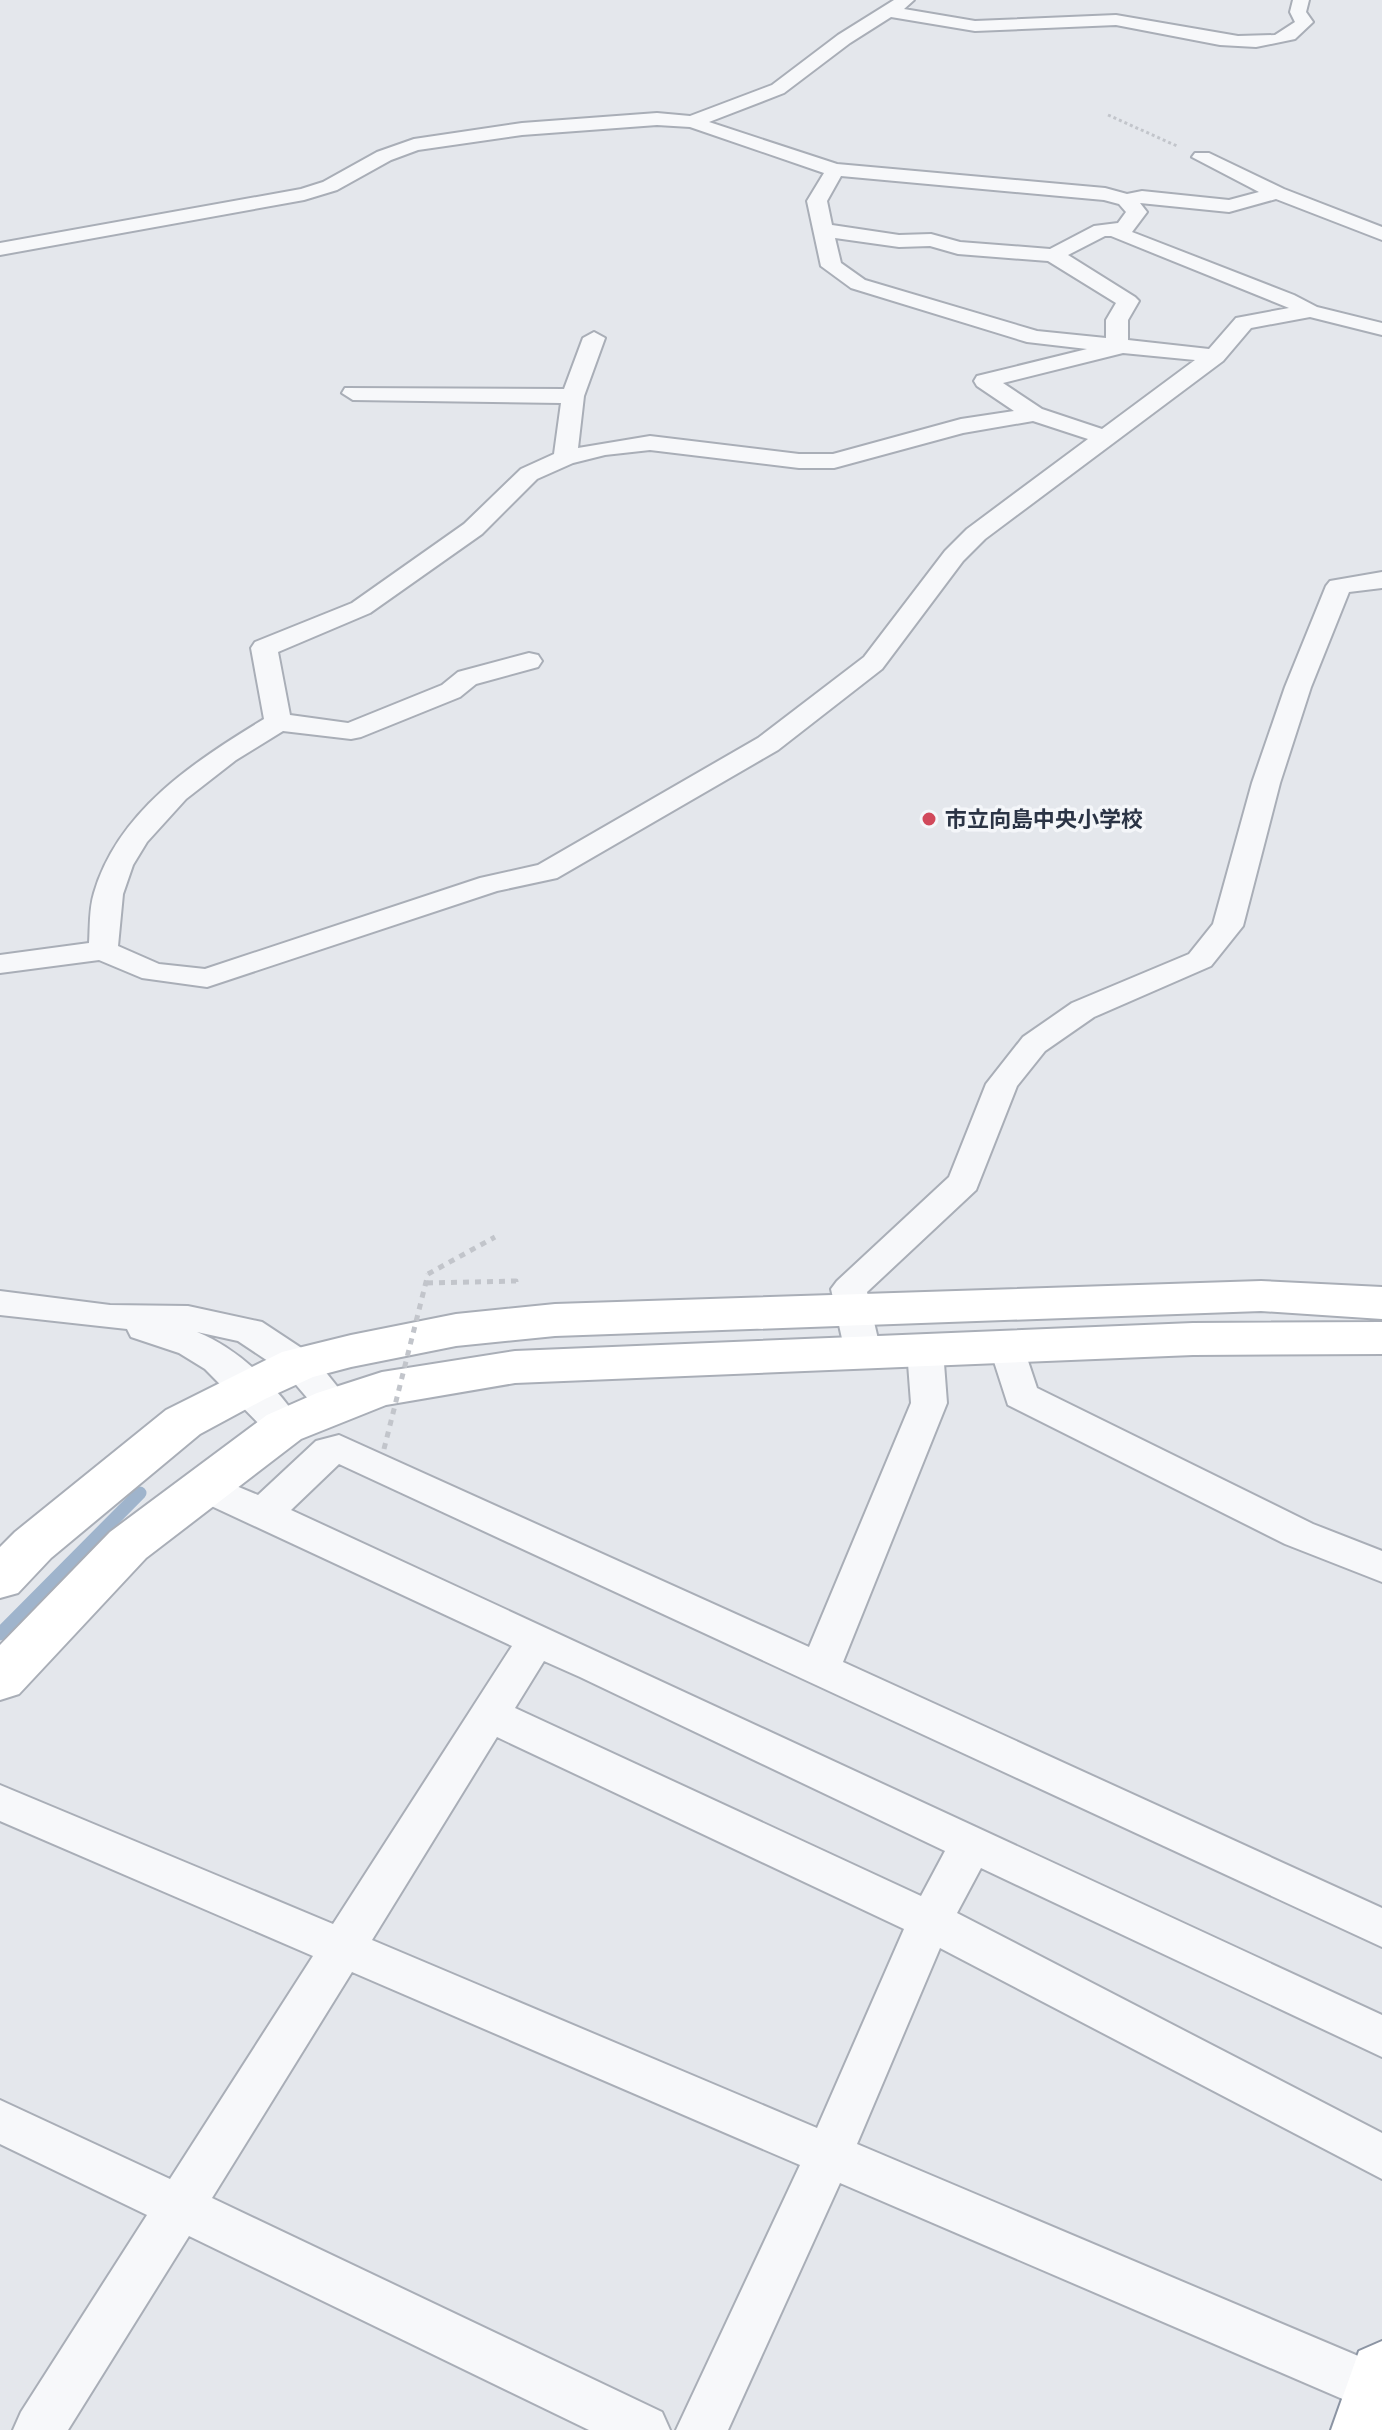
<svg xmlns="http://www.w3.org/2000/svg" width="1382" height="2430" viewBox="0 0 1382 2430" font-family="Overpass,'Noto Sans JP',sans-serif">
  <rect width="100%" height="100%" fill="#e4e7ec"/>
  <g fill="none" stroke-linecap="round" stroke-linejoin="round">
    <path stroke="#9fb4cc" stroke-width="13" d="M0,1634L140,1493"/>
    <g stroke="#a9aeb7" stroke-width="4">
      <path id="street" d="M894,0H914L904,9L975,21L1116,15L1238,36L1275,35L1295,22L1290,12L1293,0H1309L1306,12L1313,22L1295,39L1256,47L1220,45L1116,25L975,31L891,17L850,43L784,93L709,122L837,164L1105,188L1127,194L1142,191L1229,200L1259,192L1192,157L1195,153H1209L1284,189L1382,227V240L1276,199L1229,212L1140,203L1147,212L1132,232L1294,295L1317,307L1382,323V335L1310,317L1251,328L1223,361L985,539L963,561L882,669L778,750L557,878L497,891L207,987L142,978L99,960L0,973V955L89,943C90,927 89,909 94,893C118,811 195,761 264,719L251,648L255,642L352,603L464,524L521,469L554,454L561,403L353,400L342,393L345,388L564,389L583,338L594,332L605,338L584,396L578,448L650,436L799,454H833L961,419L1014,411L977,386L974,381L977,376L1087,349L1027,342L851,288L821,266L807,201L824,173L690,127L657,125L522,135L418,150L391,160L337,190L304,200L0,255V243L301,189L323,182L377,152L414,139L522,123L657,113L690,116L772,85L838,35ZM841,176L1104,200L1119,204L1126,212L1118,223L1094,226L1050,249L960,242L931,234L899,235L832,225L827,201ZM1105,236H1111L1289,308L1236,318L1209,349L1128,340V320L1139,301L1135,297L1068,255ZM835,238L899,247L930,246L958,254L1048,261L1116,303L1106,320V338L1037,331L865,280L841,263ZM1123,353L1195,360L1102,429L1042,409L1003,383ZM1033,421L1088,439L967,529L945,551L864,657L758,738L538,865L480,878L205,969L159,964L118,946L123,894L133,865L147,842L186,799L236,760L283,731L351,739L361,737L460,697L476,684L538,667L542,661L538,655L529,653L458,672L442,685L348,723L290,715L278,652L370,613L482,534L537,479L573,463L605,455L650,450L799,468H834L963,433Z
        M1382,572V588L1349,592L1311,687L1280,783L1243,926L1211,966L1094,1017L1045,1051L1017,1086L976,1190L867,1292L881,1352L876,1361L863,1364L850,1361L845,1352L831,1289L837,1281L949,1177L986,1084L1023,1037L1072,1003L1189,954L1213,924L1252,783L1285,687L1326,586L1330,581Z
        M0,1291L110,1305L188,1306L262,1322L312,1355L352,1405L347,1414L334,1418L321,1414L286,1373L238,1341L197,1332C238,1348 280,1389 303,1427L297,1436L284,1440L271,1436L205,1369L179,1353L131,1337L127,1329L0,1315Z
        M1007,1334L1020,1337L1037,1388L1313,1524L1382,1551V1582L1285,1544L1008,1405L989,1346L994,1337Z
        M925,1338L938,1341L943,1350L947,1403L843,1662L1382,1908V1947L339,1464L291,1510L1382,2015V2057L981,1868L957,1913L1382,2133V2179L940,1948L857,2144L1382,2366V2416L840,2183L728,2430H676L800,2165L352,1972L212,2198L662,2412L670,2430H589L189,2236L68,2430H13L21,2412L147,2215L0,2144V2100L170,2179L313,1956L0,1821V1785L333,1924L512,1646L192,1497L186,1487L192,1477L205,1473L258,1495L316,1441L339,1435L809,1647L911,1403L907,1350L912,1341ZM544,1661L580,1677L945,1851L921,1896L515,1708ZM497,1737L904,1929L817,2128L372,1940Z"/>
    </g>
    <g stroke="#a9aeb7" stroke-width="4">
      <path id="secondary" d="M1261,1281L1382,1287V1319L1261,1311L555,1336L456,1346L351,1367L313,1377L265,1399L200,1434L51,1558L18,1593L0,1598V1547L15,1532L166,1410L282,1352L351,1335L456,1314L555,1304Z
        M1382,1322V1354L1193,1355L515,1383L386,1405L301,1439L146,1558L19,1694L0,1700V1645L110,1532L267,1415L317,1393L382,1372L515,1351L1193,1323Z"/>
    </g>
    <g stroke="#8b94a3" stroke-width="4">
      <path id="highway" d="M1382,2341V2430H1331L1359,2351Z"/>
    </g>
    <path stroke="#c2c5cb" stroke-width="3" stroke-dasharray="3 3" stroke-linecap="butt" d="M1108,115L1177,146"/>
    <path stroke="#c2c5cb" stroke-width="5" stroke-dasharray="6 6" stroke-linecap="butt" d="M428,1274L495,1237
      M427,1283L516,1281V1287"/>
    <use href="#street" fill="#f7f8fa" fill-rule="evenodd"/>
    <use href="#secondary" fill="#fff" fill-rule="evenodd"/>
    <use href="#highway" fill="#fff" fill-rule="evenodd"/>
    <path stroke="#c2c5cb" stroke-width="5" stroke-dasharray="6 6" stroke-linecap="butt" d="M384,1449L428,1274"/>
  </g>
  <circle fill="#d1495b" stroke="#f4f6f9" stroke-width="3" cx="929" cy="819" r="8"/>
  <g text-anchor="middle" stroke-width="7" stroke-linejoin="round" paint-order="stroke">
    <g font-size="22" font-weight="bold" fill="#2b3445" stroke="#f4f6f9" text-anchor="start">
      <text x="945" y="827">市立向島中央小学校</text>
    </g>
  </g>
</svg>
